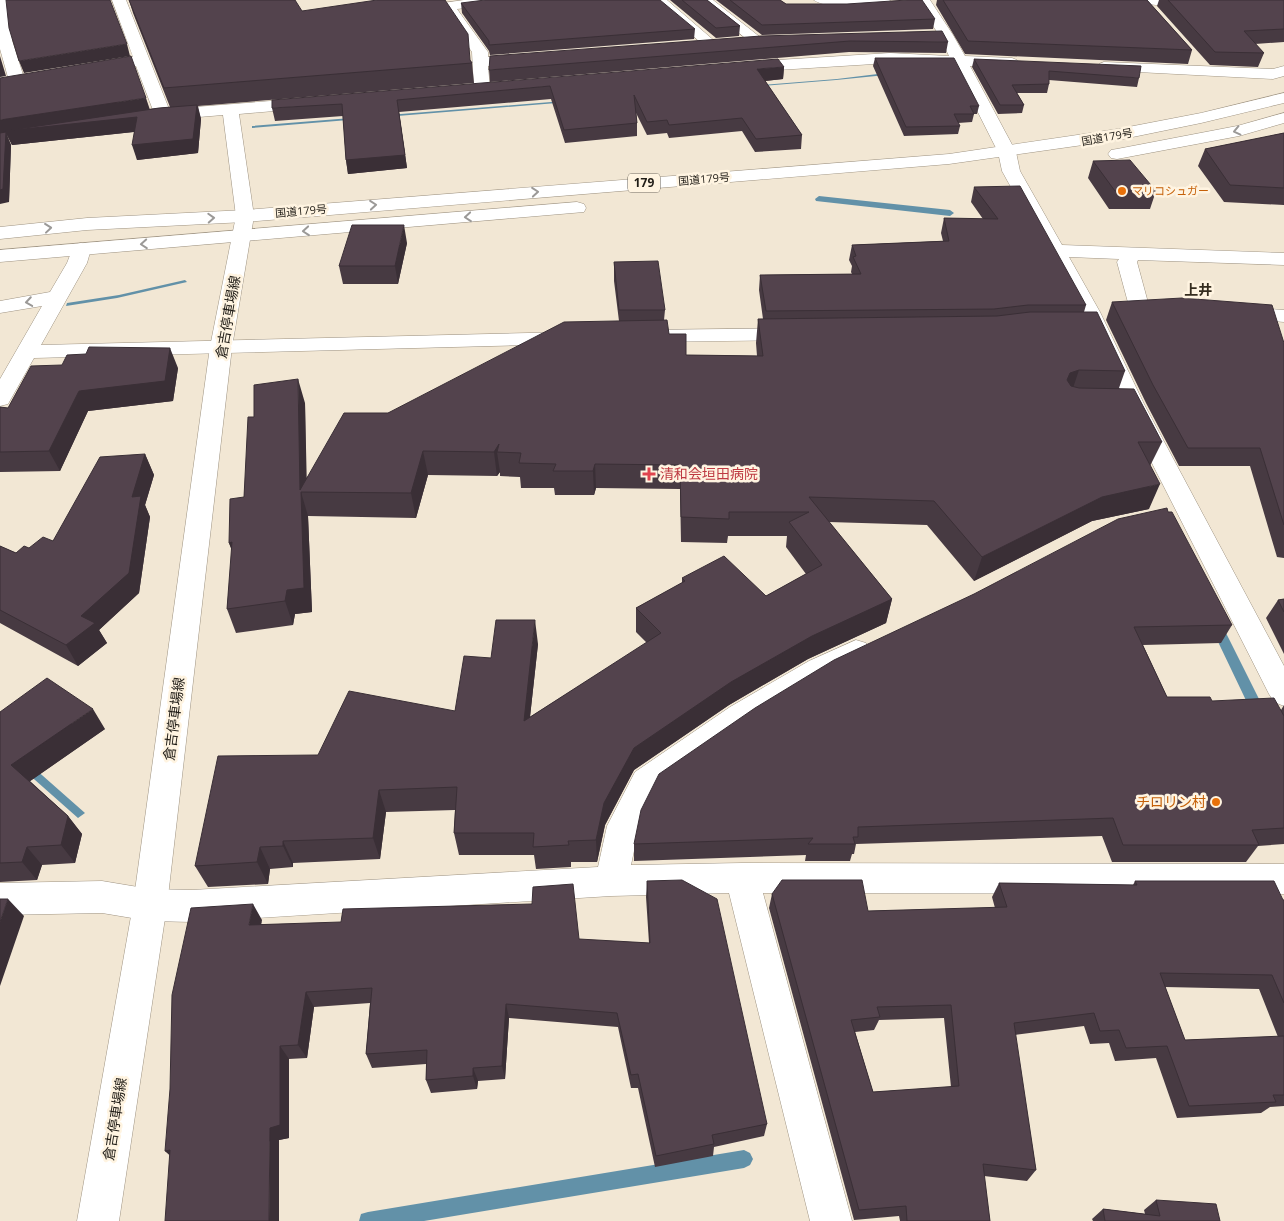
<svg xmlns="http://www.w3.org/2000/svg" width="1284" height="1221" viewBox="0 0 1284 1221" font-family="'Open Sans','Noto Sans JP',sans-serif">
  <rect width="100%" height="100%" fill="#f2e7d4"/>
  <path fill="#6291a8" d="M894,72L896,74L836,80L252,128V126L837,79Z
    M185,280L187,282L117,298L66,306L67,303L119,295Z
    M0,738L85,813L78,818L0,749Z"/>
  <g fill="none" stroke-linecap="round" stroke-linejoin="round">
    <path fill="#6291a8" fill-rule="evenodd" d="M819,196L950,210L954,213L950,216L816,201L815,199Z
      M1216,620L1220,622L1222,625L1267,715L1265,719L1260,720L1255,719L1253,715L1210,625L1212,622Z
      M744,1150L750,1153L753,1159L750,1165L744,1168L424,1221H359L361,1214L368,1212Z"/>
    <g stroke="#9e9382" stroke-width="1">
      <path id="minor" d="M0,0H8L12,40L25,81L23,84H11L9,81L0,49Z
        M112,0H126L169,109L309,98L315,100L317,103L315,106L309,108L239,114L254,216L252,220L245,222L238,220L236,216L223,115L163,120L156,118L136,66L95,73L90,71L87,68L90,65L95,63L133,57Z
        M464,0H508L501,4L457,9L488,52V57L527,54L532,56L535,59L532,62L527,64L488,66L490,89L488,92H476L474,89L472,52L441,6L443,3Z
        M651,0H667L718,44L716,47H706Z
        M697,0H713L765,41L763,44H753Z
        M814,0H889L895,4C888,12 821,8 814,0Z
        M916,0H930L953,35L965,56L1012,58L1017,60L1020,63L1017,66L1012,68L970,66L1016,152L1020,171L1062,245L1284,253V265L1138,260L1137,262L1150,310L1147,314L1140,316L1133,314L1130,310L1117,262L1119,259L1069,257L1100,312L1144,404L1284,666V706L1274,702L1269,694L1122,404L1080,312L1002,171L998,152L954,65L890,63L745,72L740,70L737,67L740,64L745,62L890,53L949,56L939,35Z
        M1139,0H1189C1184,7 1144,7 1139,0Z
        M1104,62L1273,69L1284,66V76L1273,79L1099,70L1096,67L1099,64Z
        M81,243L88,245L91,249L87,263L41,345L569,332L577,333L580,338L577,343L569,344L34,358L8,404L0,406V379L42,306L0,313V301L50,292L67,263L74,245Z
        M1238,307L1284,310V322L1231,317L1228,313L1231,309Z
        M794,328L802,329L805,334L802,339L794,340L649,342L641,341L638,336L641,331L649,330Z
        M856,640L866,643L870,651L866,659L829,677L752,725L657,790L639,827L631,865L742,863L1284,864V894L763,893L852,1221H810L729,893L611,896L192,922L150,921L102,913L0,915V883L102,881L150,889L192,890L598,867L607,826L635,772L730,707L809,661Z"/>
    </g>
    <g stroke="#9e9382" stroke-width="1">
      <path id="major" d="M245,210L252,212L254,216L232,347L167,905L119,1221H77L133,905L210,347L236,216L238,212Z"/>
    </g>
    <g stroke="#9e9382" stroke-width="1">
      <path id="highway" d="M1284,93V103L1201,123L1118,140L949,164L245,222L87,230L0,239V227L87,218L245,210L949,154L1118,129L1201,113Z
        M1284,113V123L1239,136L1117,159L1111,158L1108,154L1111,150L1117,149L1237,126Z
        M577,202L584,204L586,208L584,212L0,262V250Z"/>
    </g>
    <use href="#minor" fill="#fff" fill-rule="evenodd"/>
    <use href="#major" fill="#fff" fill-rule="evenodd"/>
    <use href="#highway" fill="#fff" fill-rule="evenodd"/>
  </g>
  <path fill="#473a42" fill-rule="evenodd" d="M129,0L302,11L471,61L472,63L474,83L198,106L201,119L198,153L137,160L134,132L12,145L6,133L11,145L9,202L0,78L150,109L170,107L133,13Z
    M670,0H707L740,26L739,36L716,38Z
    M716,0H780L786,4L935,19L933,29L762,35Z
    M937,0H1147L1192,50L1188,64L965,54L936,5Z
    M1159,0H1284V42L1255,44L1264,53L1258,67L1210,65L1157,6Z
    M461,3L695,29L694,39L490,55L489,51L462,13Z
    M761,36L948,42L946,53L849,52L490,82L489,70Z
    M875,58L979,106L977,114H974L972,122L958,123L960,126L958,134L904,136L873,66Z
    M974,59L1139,78L1137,87L1049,80V84L1047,93H1017L1024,105L1022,113L998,114L972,67Z
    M784,67L783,79L765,81L802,135L801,149L755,152L742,131L669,138L667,133L647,135L636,113L637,123V136L565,143L551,99L399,112L407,168L348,174L346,160L343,116L275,121L272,108Z
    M1284,133V205L1224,202L1198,166L1205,149Z
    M1093,161L1156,191L1150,209H1109L1088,178Z
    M974,187L1086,305L1084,312L1125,371L1119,388L1162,442L1150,466L1149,509L1092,521L974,581L927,525L829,522L892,599L886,623L808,659L729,705L634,770L605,825L597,862H571V867L536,869L534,855H459L454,833L455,810L386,812L380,859L293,863V867L270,869L268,884L208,887L195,866L318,755L455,711L491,658L538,644L530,717L647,643L636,632V608L682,583V578L766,596L806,574L786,547L787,536H728L727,543L681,542L680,489L596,488L594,495H555L554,488H521L520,477L500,476V472L497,476L428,475L416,518L308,516L312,612L295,614L293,625L236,633L227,609L232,550L229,543L244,497L254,417L305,403L306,478L388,413L619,321L614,281V262L665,310L664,320L669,334L686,355L757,356L756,343L758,319H763L759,290L760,275L852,274L851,272L852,266L849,260L852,245L943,241L941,233L944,218L983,219L971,202Z
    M407,243L398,284H343L339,266Z
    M1112,302L1284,343V558L1277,557L1250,466H1179L1146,403L1106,320Z
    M178,368L173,401L88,411L60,471L0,472V407L8,408Z
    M145,454L154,475L145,505L150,517L139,593L99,630L107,643L78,666L0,623V546L16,553L53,541Z
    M974,594L1232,625L1221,643L1143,645L1167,697L1212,701L1281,710L1284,705V844L1258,846L1246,862H1112L1102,836L856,844L854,854H852L850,861H805L806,855L634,861V844Z
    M1284,599V654L1266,618L1278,600Z
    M0,712L105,729L30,781L68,816L82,834L75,863L42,865L37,880L0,882Z
    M647,881L767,1124L764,1136L714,1147L713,1156L655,1167L638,1088H631L618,1027L509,1018L505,1079L478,1081L477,1089L431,1093L426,1080V1064L372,1068L366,1054L370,1003L314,1007L307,1058L289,1059V1138L279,1140L170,1155L165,1151L262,920L261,924L649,943L646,897Z
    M1135,881L1284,900V1106L1270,1107L1261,1113L1177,1118L1156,1058L1115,1061L1109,1043L1090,1044L1084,1026L1015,1035L1036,1170L1027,1181L984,1176L990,1221H900L899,1216L854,1220L769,908L772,894L868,911L995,908L992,897L999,883L1133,885ZM1165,987L1259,989L1278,1037L1185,1040ZM944,1018L951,1087L873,1092L855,1032L874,1030L879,1020Z
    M1156,1200L1220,1221H1093L1092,1219L1103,1209L1145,1214L1144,1210Z"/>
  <path fill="#3a2f36" d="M127,44L130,56L24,73L19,61Z
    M0,56L6,76L0,77Z
    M784,67L783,79L756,82L757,69Z
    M146,98L150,110L137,117L142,131L12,145L6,133L11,145L9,202L0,204V120Z
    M197,105L201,119L198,153L137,160L132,145Z
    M399,112L407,168L348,174L346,160Z
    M404,225L407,243L398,284L395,266Z
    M170,348L178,368L173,401L88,411L60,471L49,451L79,391Z
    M1079,370L1071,394L1067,380L1070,373Z
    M298,379L305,403L307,492H301L308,516L312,612L295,614L293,625L285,601L300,490Z
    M499,444L497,452L500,472L497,476L494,452Z
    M423,451L428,475L416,518L411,493Z
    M145,454L154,475L145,505L150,517L139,593L99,630L107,643L78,666L66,645L81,616L132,497Z
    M595,464L596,488L594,495L593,471Z
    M1160,484L1149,509L1092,521L974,581L982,557L1102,497Z
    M232,542L238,567L229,543Z
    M892,599L886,623L808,659L729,705L634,770L605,825L597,862L596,840L604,803L634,748L731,682L812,636Z
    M535,620L538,644L527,744L524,721Z
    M93,709L105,729L26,784L11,765Z
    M379,790L386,812L380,859L373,838Z
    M68,816L82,834L75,863L61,845Z
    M283,841L293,863V867L283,846Z
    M27,847L42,865L37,880L22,862Z
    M260,847L270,869L268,884L257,862Z
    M8,899L24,916L0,986V922Z
    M253,904L262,920L258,940L249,925Z
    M306,992L314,1007L307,1058L298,1045Z
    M506,1004L509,1018L505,1079L502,1066Z
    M280,1046L289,1059V1138L279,1140V1221H269L270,1128Z
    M473,1068L478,1081L477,1089L473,1076Z
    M170,1150L178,1163L165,1151Z"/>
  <path fill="#53434d" stroke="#3a2f36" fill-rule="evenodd" d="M6,0H110L127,44L19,61L9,28Z
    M129,0H295L302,11L377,0H445L468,34L470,60L472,63L164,88Z
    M485,0H660L695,29L489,45V41L461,3Z
    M682,0H707L740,26L716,28Z
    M730,0H780L786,4H847L907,0H922L935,19L762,25Z
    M943,0H1147L1192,50L968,41Z
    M1168,0H1284V29L1244,31L1264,53L1215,52Z
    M942,31L948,42L850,41L489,70L490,56L761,36Z
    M131,56L146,98L0,120V78Z
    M875,58H954L979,106H970L974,114H954L960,126L906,127Z
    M778,59L784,67L757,69L802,135L756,139L742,118L669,125L667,120L647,122L634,95L637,123L564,130L550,86L397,100L405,155L346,160L342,104L272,108V100Z
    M974,59L1141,66L1139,78L1049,71V84L1012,85L1024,105H1000Z
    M197,105L193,139L132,145L137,117L5,131L159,108Z
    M6,132L3,189L0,190V133Z
    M1284,133V188L1230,185L1205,149Z
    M1130,160L1156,191H1115L1093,161Z
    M1020,186L1086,305H1028L994,309L766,311L760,275L861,274L853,257L856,256L852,245L949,241L944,218L998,219L974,187Z
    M352,225H404L395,266H339Z
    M658,261L665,310H619L614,262Z
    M1182,298L1272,305L1284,343V525L1260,448H1188L1153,385L1112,302Z
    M1030,312H1097L1125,371L1079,370L1070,373L1067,380L1071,386L1079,388L1134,389L1162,442H1138L1160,484L1102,497L982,557L934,501L809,497L892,599L812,636L731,682L634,748L604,803L596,840L568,841L569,845L533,847L534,833H454L457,787L379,790L373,838L283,841V846L260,847L257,862L195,866L218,756L318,755L349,691L455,711L464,656L491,658L496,620H535L524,721L661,633L636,608L685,581L682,578L724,556L766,596L822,565L789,522L809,512H729V519L681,517L680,465L595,464L593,471H553L556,464L519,463L521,453L497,452L499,444L494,452L423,451L411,493L301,492L304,588L287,590L285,601L227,609L232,542L229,543L230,499L244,497L248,417H254V385L298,379L300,490L344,413H388L564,322L667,320L669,334H686V355L763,356L758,319L997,316Z
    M89,347L170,348L165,381L79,391L49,451L0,452V407L8,408L31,366L62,365L67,355L86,354Z
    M145,454L132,497L141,496L129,573L81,616L95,623L66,645L0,610V546L16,553L24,546L29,548L43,537L53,541L100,457Z
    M1167,508L1168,512H1172L1232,625L1134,627L1167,697H1210L1212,701L1274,698L1284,716V828L1252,830L1259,845H1123L1113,818L858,827V837H853L855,844H808L813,838L634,844L641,810L659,774L755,708L834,660L974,594L1118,519Z
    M1284,599V612L1278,600Z
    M47,678L93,709L11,765L68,816L61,845L27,847L22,862L0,863V712Z
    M682,880L717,899L767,1124L712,1135L714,1144L656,1156L638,1074L631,1075L617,1013L506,1004L502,1066L473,1068V1076L426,1080L427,1050L366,1054L372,988L306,992L298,1045L280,1046V1125L270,1128L269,1221H165L170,1150L165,1151L170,1089L172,995L191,908L253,904L249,925L341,922L343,909L532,904L533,887L573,884L579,939L650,943L647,881Z
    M782,880H862L868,911L1007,907L999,883L1137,885L1135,881H1274L1283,900H1284V1003L1272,975L1160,973L1185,1040L1284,1036V1095H1273L1276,1102L1189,1106L1167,1046L1126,1048L1119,1030L1100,1031L1094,1013L1014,1023L1036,1170L983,1164L990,1221H907L906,1206L859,1210L772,894ZM951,1005L959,1086L873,1092L851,1020L880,1017L877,1007Z
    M0,899H8L0,922Z
    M1156,1200L1216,1204L1220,1221H1105L1103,1209L1160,1216Z"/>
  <defs><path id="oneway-chevron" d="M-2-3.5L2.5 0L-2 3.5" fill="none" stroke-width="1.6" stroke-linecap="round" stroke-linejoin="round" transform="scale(1.25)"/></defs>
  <g stroke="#9b9997">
    <use href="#oneway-chevron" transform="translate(1237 131) rotate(167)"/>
    <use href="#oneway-chevron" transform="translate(535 192) rotate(-5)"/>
    <use href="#oneway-chevron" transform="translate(373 205) rotate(-5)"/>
    <use href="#oneway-chevron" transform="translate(468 217) rotate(175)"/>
    <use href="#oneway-chevron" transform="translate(211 218) rotate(-3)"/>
    <use href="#oneway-chevron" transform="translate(48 228) rotate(-6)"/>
    <use href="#oneway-chevron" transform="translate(306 231) rotate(175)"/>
    <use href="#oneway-chevron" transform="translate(144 244) rotate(176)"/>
    <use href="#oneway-chevron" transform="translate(29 302) rotate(171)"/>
  </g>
  <g fill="#e8710a" stroke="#fff4e1" stroke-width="2">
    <circle cx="1122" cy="191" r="5"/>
    <circle cx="1216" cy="802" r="5"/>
  </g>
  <path fill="#e0444e" stroke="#fff4e1" stroke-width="2" d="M646.5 466.5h5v5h5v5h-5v5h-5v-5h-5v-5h5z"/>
  <g text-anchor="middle" stroke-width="5" stroke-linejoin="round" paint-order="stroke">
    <g font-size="11" fill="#211d17" stroke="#fff4e1">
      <text transform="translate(1107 137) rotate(-10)" y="4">国道179号</text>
      <text transform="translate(704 179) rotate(-5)" y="4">国道179号</text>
      <text transform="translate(301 211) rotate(-5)" y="4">国道179号</text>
    </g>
    <g font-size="11" fill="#c56008" stroke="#fff4e1" text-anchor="start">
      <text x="1132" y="195">マリコシュガー</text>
    </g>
    <rect fill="#fff4e1" stroke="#645e54" stroke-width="1" x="628" y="173.5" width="32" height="19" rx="4"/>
    <g font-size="12" font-weight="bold" fill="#211d17">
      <text x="644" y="187">179</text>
    </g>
    <g font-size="14" font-weight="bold" fill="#362d1f" stroke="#fff4e1">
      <text x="1198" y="295">上井</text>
    </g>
    <g font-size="14" fill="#211d17" stroke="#fff4e1">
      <text transform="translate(228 317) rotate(-80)" y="5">倉吉停車場線</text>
      <text transform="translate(174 719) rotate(-83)" y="5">倉吉停車場線</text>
      <text transform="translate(115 1119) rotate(-81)" y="5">倉吉停車場線</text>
    </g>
    <g font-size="14" fill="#be3a42" stroke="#fff4e1" text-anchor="start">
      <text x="660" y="479">清和会垣田病院</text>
    </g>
    <g font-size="14" fill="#c56008" stroke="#fff4e1" text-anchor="end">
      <text x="1206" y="807">チロリン村</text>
    </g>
  </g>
</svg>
